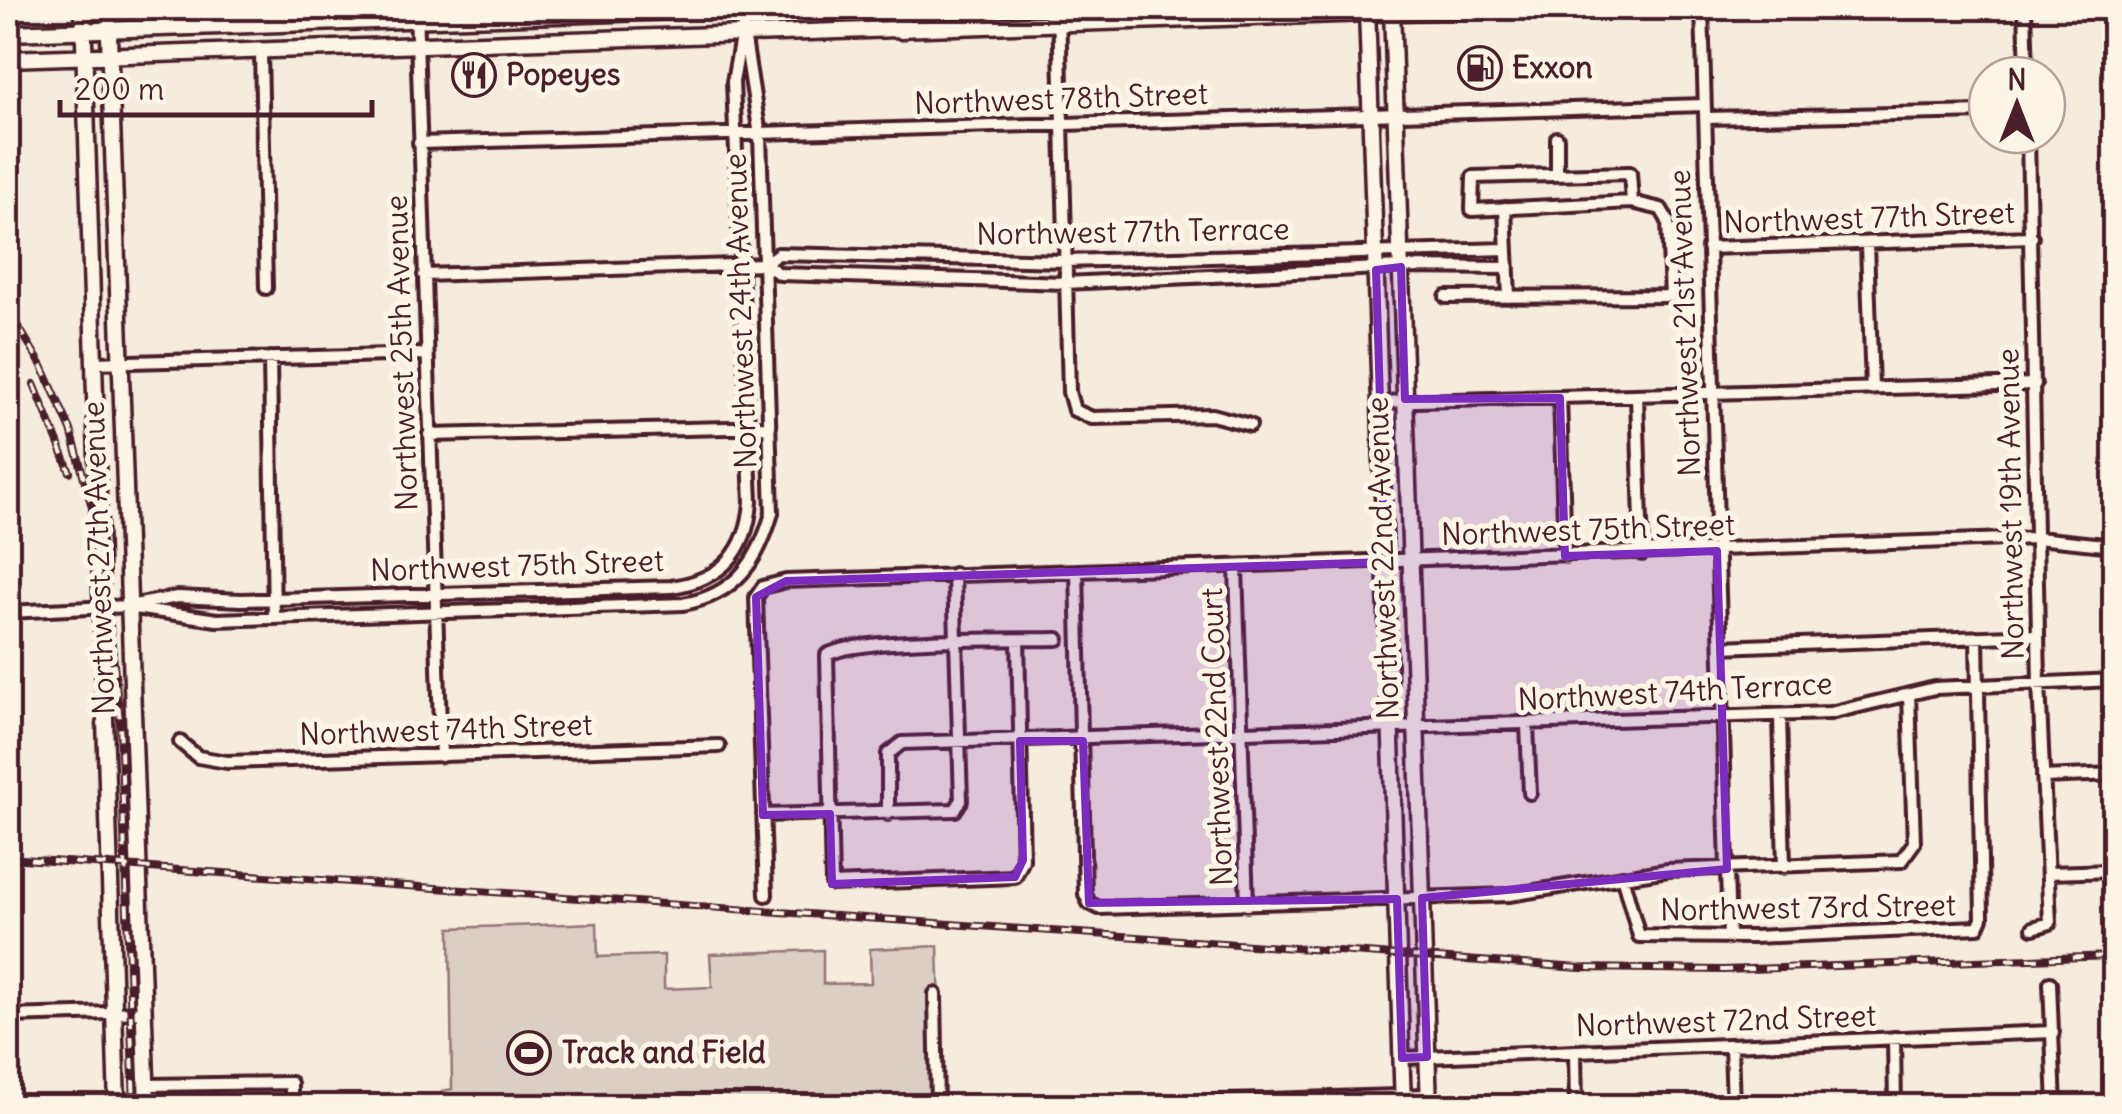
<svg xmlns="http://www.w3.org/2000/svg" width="2122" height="1114" viewBox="0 0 2122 1114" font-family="Delius,sans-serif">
  <rect width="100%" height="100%" fill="#f5ecde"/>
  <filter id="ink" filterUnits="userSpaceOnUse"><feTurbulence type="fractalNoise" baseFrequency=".01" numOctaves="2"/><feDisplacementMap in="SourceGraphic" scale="20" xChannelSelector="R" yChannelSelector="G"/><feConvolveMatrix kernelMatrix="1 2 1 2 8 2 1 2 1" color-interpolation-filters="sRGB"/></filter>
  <g filter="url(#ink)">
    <path fill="#dbcec4" stroke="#927678" stroke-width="2.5" d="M597,923L598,957L664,955V989L712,987L710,954L823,950V984L871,983L870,949L938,946L943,1106H442V1091L452,1089L450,928Z"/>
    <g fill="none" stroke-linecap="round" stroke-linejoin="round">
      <g stroke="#4a1f2b" stroke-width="18">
        <path id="minor" d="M416,8L441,756
          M1059,8L1069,392L1074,410L1092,418L1212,415L1250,425
          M1702,8L1729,938
          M2025,8L2027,75
          M261,51L266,288
          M1705,118L1987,112
          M2028,135L2039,683L2050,923L2033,928
          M1557,138V175
          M419,143L1704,105
          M1505,208L1509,297
          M1867,244L1872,389
          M1708,248L2032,237
          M764,264L778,254L1065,261L1507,249
          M424,275L764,264L780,274L1065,283L1401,267L1508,268
          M1446,297L1671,296L1668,221L1661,209L1632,202L1472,210L1473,177L1630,173L1632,202
          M270,358L274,618
          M94,363L426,354
          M1637,396L1642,554
          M1560,398L1565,556
          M1380,402L2035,384
          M429,435L770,427
          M1236,568L1247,905
          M1077,571L1085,894L1089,903L1099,908L1509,895L1668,870L1901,861L1914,843L1909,694
          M135,608L217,620L683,604C735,595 758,562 772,513L760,135L740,8
          M8,612L129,606L177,597L241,600L671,587C722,580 747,552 751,502L733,82L741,37
          M1018,640L1023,860L1015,877L832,884L827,655C856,637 1014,640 1058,639
          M1721,647L2038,635
          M1780,716L1784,867
          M1527,725L1530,793
          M180,742L198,757L227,762L719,746
          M2043,777L2114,774
          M888,814V754L902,743L1830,713L1935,688L2114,680
          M763,815L955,810L961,801L954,574
          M2048,873L2114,871
          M1622,876L1639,936L1753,937L1978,927L1982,918L1977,637
          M766,895L756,597L763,587L786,581L2037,538L2114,546
          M2050,983L2055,1106
          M935,994L937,1106
          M8,1016L145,1012
          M1894,1038L1895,1106
          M1731,1045L1733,1106
          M1575,1052L1576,1106
          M1402,1058L2053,1032
          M147,1085L291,1083V1106
          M1142,1104L1428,1095"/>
      </g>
      <g stroke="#4a1f2b" stroke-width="21">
        <path id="major" d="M83,8L117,1106
          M108,8L147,1106
          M901,8L902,31
          M1367,8L1403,1106
          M1392,8L1429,1106
          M8,33L768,8
          M8,59L1518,8"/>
      </g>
      <use href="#minor" stroke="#fcf5e5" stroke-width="10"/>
      <use href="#major" stroke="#fcf5e5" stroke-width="14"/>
      <g stroke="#4a1f2b" stroke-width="8">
        <path id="rail" d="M8,309L42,366L71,430L101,541L120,721L134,1106
          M34,384L70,472
          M8,858L1580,968L1723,970L2114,956"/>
      </g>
      <use href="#rail" stroke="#fcf5e5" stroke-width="4" stroke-dasharray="11" stroke-linecap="butt"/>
    </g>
  </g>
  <path fill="#7b2cbf" fill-opacity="0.2" stroke="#7b2cbf" stroke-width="8" stroke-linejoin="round" d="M1401,267L1405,399L1560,398L1565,556L1717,551L1727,869L1422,898L1427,1057L1402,1058L1397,899L1089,903L1083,741H1020L1023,860L1015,877L832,884L830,814L763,815L756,597L786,581L1385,562L1376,270Z"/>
  <defs>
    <g id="fuel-ring" transform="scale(2.25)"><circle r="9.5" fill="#fcf5e5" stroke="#4a1f2b" stroke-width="1.5"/><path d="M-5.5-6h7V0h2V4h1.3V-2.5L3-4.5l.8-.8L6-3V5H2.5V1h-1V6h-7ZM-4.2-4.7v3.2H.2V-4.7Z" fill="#4a1f2b"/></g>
    <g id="restaurant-ring" transform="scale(2.25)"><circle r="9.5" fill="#fcf5e5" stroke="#4a1f2b" stroke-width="1.5"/><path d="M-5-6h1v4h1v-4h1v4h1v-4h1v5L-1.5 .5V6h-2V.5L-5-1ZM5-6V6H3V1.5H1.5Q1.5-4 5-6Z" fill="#4a1f2b"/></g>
    <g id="stadium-ring" transform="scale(2.25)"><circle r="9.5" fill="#fcf5e5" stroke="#4a1f2b" stroke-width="1.5"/><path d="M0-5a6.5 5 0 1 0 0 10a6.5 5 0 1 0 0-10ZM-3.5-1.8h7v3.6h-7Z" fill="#4a1f2b"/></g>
  </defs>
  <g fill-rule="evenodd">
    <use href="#fuel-ring" x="1480" y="68"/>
    <use href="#restaurant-ring" x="474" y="75"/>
    <use href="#stadium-ring" x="529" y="1053"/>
  </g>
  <g text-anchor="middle" stroke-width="10" stroke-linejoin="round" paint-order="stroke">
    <g font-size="30" font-weight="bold" fill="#4a1f2b" stroke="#fcf5e5" text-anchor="start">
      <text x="1512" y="78">Exxon</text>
      <text x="506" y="85">Popeyes</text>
      <text x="562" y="1063">Track and Field</text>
    </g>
    <g font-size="30" fill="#4a1f2b" stroke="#fcf5e5">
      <text transform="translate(1061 99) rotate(-2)" y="10">Northwest 78th Street</text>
      <text transform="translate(1869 218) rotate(-2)" y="10">Northwest 77th Street</text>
      <text transform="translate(1133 232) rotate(-1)" y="10">Northwest 77th Terrace</text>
      <text transform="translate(741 311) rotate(-92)" y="10">Northwest 24th Avenue</text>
      <text transform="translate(1685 323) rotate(-92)" y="10">Northwest 21st Avenue</text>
      <text transform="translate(402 353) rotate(-92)" y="10">Northwest 25th Avenue</text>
      <text transform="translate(2011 504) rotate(-91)" y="10">Northwest 19th Avenue</text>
      <text transform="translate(1588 530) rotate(-2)" y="10">Northwest 75th Street</text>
      <text transform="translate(99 558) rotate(-92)" y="10">Northwest 27th Avenue</text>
      <text transform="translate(1383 558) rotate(-92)" y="10">Northwest 22nd Avenue</text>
      <text transform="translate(517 566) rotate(-2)" y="10">Northwest 75th Street</text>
      <text transform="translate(1675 692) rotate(-3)" y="10">Northwest 74th Terrace</text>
      <text transform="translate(446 730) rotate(-2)" y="10">Northwest 74th Street</text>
      <text transform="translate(1217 737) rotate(-92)" y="10">Northwest 22nd Court</text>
      <text transform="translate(1808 908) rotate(-1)" y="10">Northwest 73rd Street</text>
      <text transform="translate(1726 1021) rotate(-2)" y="10">Northwest 72nd Street</text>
    </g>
  </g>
  <rect width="2122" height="1114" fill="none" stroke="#fcf5e5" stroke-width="40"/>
  <rect x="20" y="20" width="2082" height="1074" fill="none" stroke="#4a1f2b" stroke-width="4" filter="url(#ink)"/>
  <g transform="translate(2017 105)"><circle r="48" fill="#fcf5e5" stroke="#b59f9b" stroke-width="2.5"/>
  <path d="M0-8L18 38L0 25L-18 38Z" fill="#4a1f2b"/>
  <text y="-15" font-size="28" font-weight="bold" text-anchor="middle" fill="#4a1f2b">N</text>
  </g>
  <path d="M60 100v15h312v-15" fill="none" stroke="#4a1f2b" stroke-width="5"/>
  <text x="75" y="100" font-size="30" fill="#4a1f2b" stroke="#fcf5e5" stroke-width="8" paint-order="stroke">200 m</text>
</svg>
